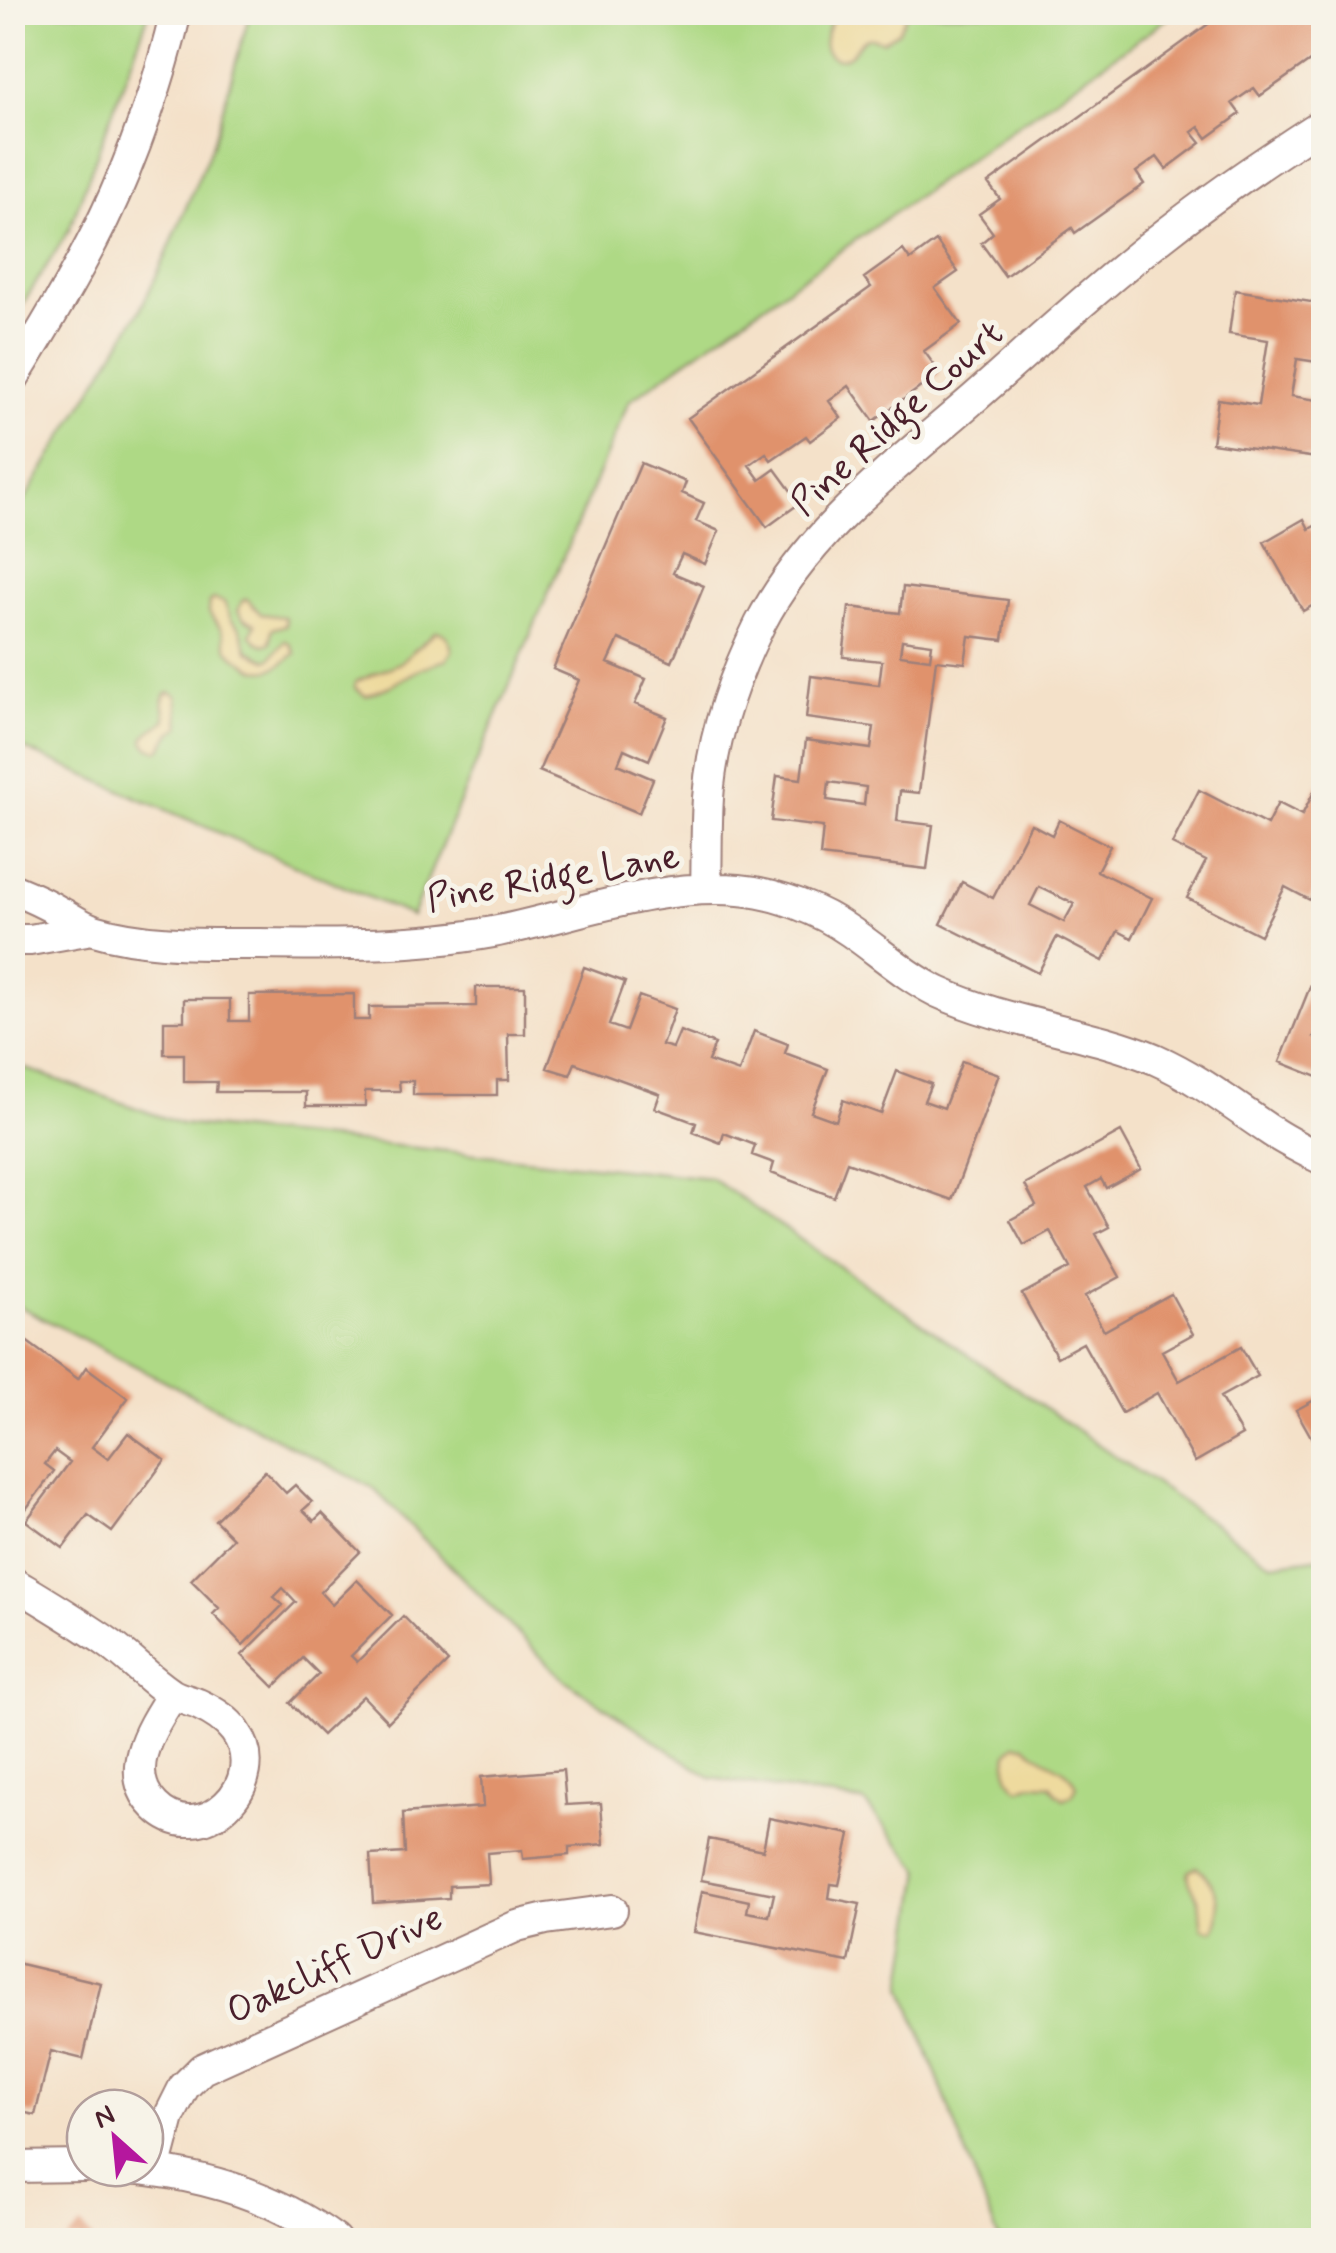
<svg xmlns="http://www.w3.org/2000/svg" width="1336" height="2253" viewBox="0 0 1336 2253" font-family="Mynerve,sans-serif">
  <rect width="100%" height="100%" fill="#f7f3e8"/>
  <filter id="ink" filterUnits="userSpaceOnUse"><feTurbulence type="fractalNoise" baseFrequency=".01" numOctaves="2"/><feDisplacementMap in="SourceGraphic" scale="20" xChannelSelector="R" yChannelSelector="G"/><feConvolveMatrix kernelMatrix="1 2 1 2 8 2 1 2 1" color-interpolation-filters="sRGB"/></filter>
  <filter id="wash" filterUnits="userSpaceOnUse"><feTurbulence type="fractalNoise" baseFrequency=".0048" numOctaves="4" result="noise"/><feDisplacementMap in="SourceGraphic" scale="40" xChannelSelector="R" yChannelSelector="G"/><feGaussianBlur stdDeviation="2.25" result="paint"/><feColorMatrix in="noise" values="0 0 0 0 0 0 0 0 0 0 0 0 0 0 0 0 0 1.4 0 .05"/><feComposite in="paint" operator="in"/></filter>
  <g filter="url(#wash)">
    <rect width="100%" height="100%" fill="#f4e1c9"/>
    <path fill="#aed985" stroke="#7c7c58" stroke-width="2.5" d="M13,12L149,13L69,230L13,320Z
      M250,13H1175L629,401L412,916L13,744L12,521L139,312L165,258L213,143Z
      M13,1064L181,1124L711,1178L1272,1564L1323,1557V2240H999L903,1987L921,1870L864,1802L711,1778L562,1678L373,1488L13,1303Z"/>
    <path fill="#eeda9e" stroke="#9c7c64" stroke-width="2.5" d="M836,13V12L912,13L906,15L898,32L883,41C879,40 871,37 867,38C859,41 855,51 849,55C843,59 840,60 833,57C815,48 830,25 836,13Z
      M214,599L224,602L231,619L240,628L248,651L267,660L271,658L285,641L290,644L295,653C279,668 265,678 246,664C239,660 231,655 227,648C225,643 225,637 223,632C219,625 213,620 209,612L210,602Z
      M247,599L261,614L285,617L286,625L272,629L270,643L264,645L257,642L251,635L255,624L244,619L238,611L242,601Z
      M436,631C447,633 450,641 452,651L446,660L422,668L390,686L366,696L355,688V682L400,663Z
      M170,692L177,696L180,727L171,733L160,750C154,751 144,746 144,739C148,729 160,728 166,719L163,701L165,694Z
      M1016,1744L1026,1745C1044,1765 1067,1764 1077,1786L1072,1795L1064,1799L1057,1794L1051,1785L1033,1784L1019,1789C1005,1780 1006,1768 1008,1752Z
      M1196,1867C1215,1878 1226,1911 1213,1931L1202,1928C1200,1920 1201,1911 1199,1902C1195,1888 1186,1884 1189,1870Z"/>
    <g id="blocks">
      <path fill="#e0926c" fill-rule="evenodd" d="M1225,12H1324V37L1319,40L1324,51L1260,96L1254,88L1232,103L1240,114L1207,138L1199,127L1192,132L1201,143L1166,169L1157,157L1136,172L1144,184L1075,233L1072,228L1005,276L981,243L993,233L979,214L1000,199L988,183Z
        M936,241L958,272L935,288L961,324L924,351L940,373L874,421L849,386L829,401L841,418L810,441L806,436L771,460L766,453L749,465L760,480L775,469L800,503L767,527L688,418L871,287L864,278L903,250L910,260Z
        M1235,290L1324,304V363L1297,359L1291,396L1324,401V459L1212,443L1218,399L1258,405L1268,340L1229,334Z
        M641,463L686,482L682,493L704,503L696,521L719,531L705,564L682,554L673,573L704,586L672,662L619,639L608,663L646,679L635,704L667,717L649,760L624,749L618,764L653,779L639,813L539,771L579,680L553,669Z
        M1304,519L1309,529L1324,521V599L1303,611L1264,542Z
        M903,587L1008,600L1003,640L969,636L965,663L936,660L919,793L900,791L897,821L933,825L927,869L820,856L823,827L771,821L777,776L801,779L806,740L871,749L874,727L806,718L811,676L879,685L882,661L843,657L849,607L900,613ZM902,640L932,644L930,659L900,655ZM829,782L866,787L864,805L827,800Z
        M1318,784L1324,787V873L1310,900L1285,887L1260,935L1187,898L1206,861L1172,844L1199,790L1267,825L1278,803L1302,815Z
        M1059,820L1110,846L1097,871L1152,898L1132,938L1118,931L1103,961L1057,937L1038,973L941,924L962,882L993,898L1031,824L1052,835ZM1039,887L1074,904L1064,922L1030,905Z
        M1323,954L1324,1023L1320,1022L1314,1037L1324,1040V1068L1320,1078L1280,1062Z
        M584,967L625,982L609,1025L626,1031L639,996L675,1009L662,1045L673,1048L680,1031L715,1044L708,1061L739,1072L754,1031L788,1044L785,1053L828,1069L811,1112L836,1121L843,1100L881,1114L897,1071L931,1084L924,1101L944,1108L962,1061L999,1074L952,1200L847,1162L834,1197L771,1173L774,1163L752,1155L755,1145L724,1133L721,1143L693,1132L696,1123L655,1108L660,1094L575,1063L570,1075L547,1068Z
        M476,987H525V1034H508L509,1080H497V1095H413V1081H399L400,1091H365V1106H306V1092H216L217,1082H184V1054H164V1021H184V999H230V1021H249V995L354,994V1020H369V1007L476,1006Z
        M1121,1132L1141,1169L1106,1188L1101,1179L1087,1187L1109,1227L1096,1234L1120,1277L1085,1296L1104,1331L1171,1294L1193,1334L1162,1351L1179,1381L1241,1347L1258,1376L1220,1397L1242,1435L1195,1462L1157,1393L1122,1413L1083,1343L1057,1357L1022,1294L1070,1268L1050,1231L1024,1245L1010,1220L1036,1206L1025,1185Z
        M18,1335L78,1379L86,1367L128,1398L92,1447L108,1459L128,1433L165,1460L112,1532L88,1515L63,1548L26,1521L70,1462L55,1451L45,1464L54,1471L23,1513L12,1506V1343Z
        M1324,1395V1460L1296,1410Z
        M265,1471L286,1493L295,1485L312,1502L303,1510L314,1521L322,1513L360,1552L320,1592L332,1605L357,1580L392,1615L351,1656L357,1662L403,1616L448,1662L388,1722L363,1696L322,1735L290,1703L319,1674L303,1658L274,1687L242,1655L296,1602L283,1588L274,1597L283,1605L243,1645L213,1614L219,1608L191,1580L233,1538L215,1520Z
        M563,1770L566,1805L601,1803L604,1844L569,1847V1855L523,1859L522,1850L487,1853L489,1884L449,1886V1898L373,1903L370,1855L405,1853L403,1813L483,1807L481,1777Z
        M769,1818L850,1834L839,1885L831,1884L829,1898L860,1904L848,1962L694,1932L702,1891L749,1901L747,1912L769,1916L774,1894L701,1880L709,1839L763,1850Z
        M12,1962L101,1983L83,2059L51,2051L35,2115L12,2110Z
        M81,2226L94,2240H66Z"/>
    </g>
  </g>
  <g filter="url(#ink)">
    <use href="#blocks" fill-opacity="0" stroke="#9f807a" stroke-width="2.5"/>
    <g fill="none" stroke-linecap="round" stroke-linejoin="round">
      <g stroke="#9f807a" stroke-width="34">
        <path id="street" d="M12,380C45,327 77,274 104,218C133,158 161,77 176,12
          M12,889C29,896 45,903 60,912C71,918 82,926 94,930C146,946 206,944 259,944C338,945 416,946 493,932C574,916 656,883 739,890C777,893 820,910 851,932C880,952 906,976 938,992C1008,1024 1085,1030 1155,1059C1198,1078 1232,1105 1271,1131C1287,1142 1306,1151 1324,1160
          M706,889C707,859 706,828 708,798C712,738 733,678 760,624C808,531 895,467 972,400C1037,343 1100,284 1168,232C1218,193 1271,157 1324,123
          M12,940H30L92,929
          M12,1582C45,1602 79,1622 110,1644C131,1659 149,1679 170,1693C178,1699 189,1700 198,1704C211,1710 227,1720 235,1731C273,1783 200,1852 155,1806C121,1772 152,1727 172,1695
          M12,2167L85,2166
          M131,2168C204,2175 275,2196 335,2240
          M155,2170L169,2117L184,2087L202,2069L517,1926L546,1919L612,1910"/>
      </g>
      <use href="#street" stroke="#fff" stroke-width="30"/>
    </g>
  </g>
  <g text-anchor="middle" stroke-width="10" stroke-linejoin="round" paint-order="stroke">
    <g font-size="38" fill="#4a1f2b" stroke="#f7f3e8">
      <text transform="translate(896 417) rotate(-42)" y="13">Pine Ridge Court</text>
      <text transform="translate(553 876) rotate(-10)" y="13">Pine Ridge Lane</text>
      <text transform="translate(334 1963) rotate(-25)" y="13">Oakcliff Drive</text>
    </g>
  </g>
  <rect width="1336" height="2253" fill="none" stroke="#f7f3e8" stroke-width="50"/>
  <g transform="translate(115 2138) rotate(333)"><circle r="48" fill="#f7f3e8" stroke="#b29e9c" stroke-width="2.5"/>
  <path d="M0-8L18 38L0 25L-18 38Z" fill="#b5179e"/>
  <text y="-15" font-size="28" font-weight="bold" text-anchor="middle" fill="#4a1f2b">N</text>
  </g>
</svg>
